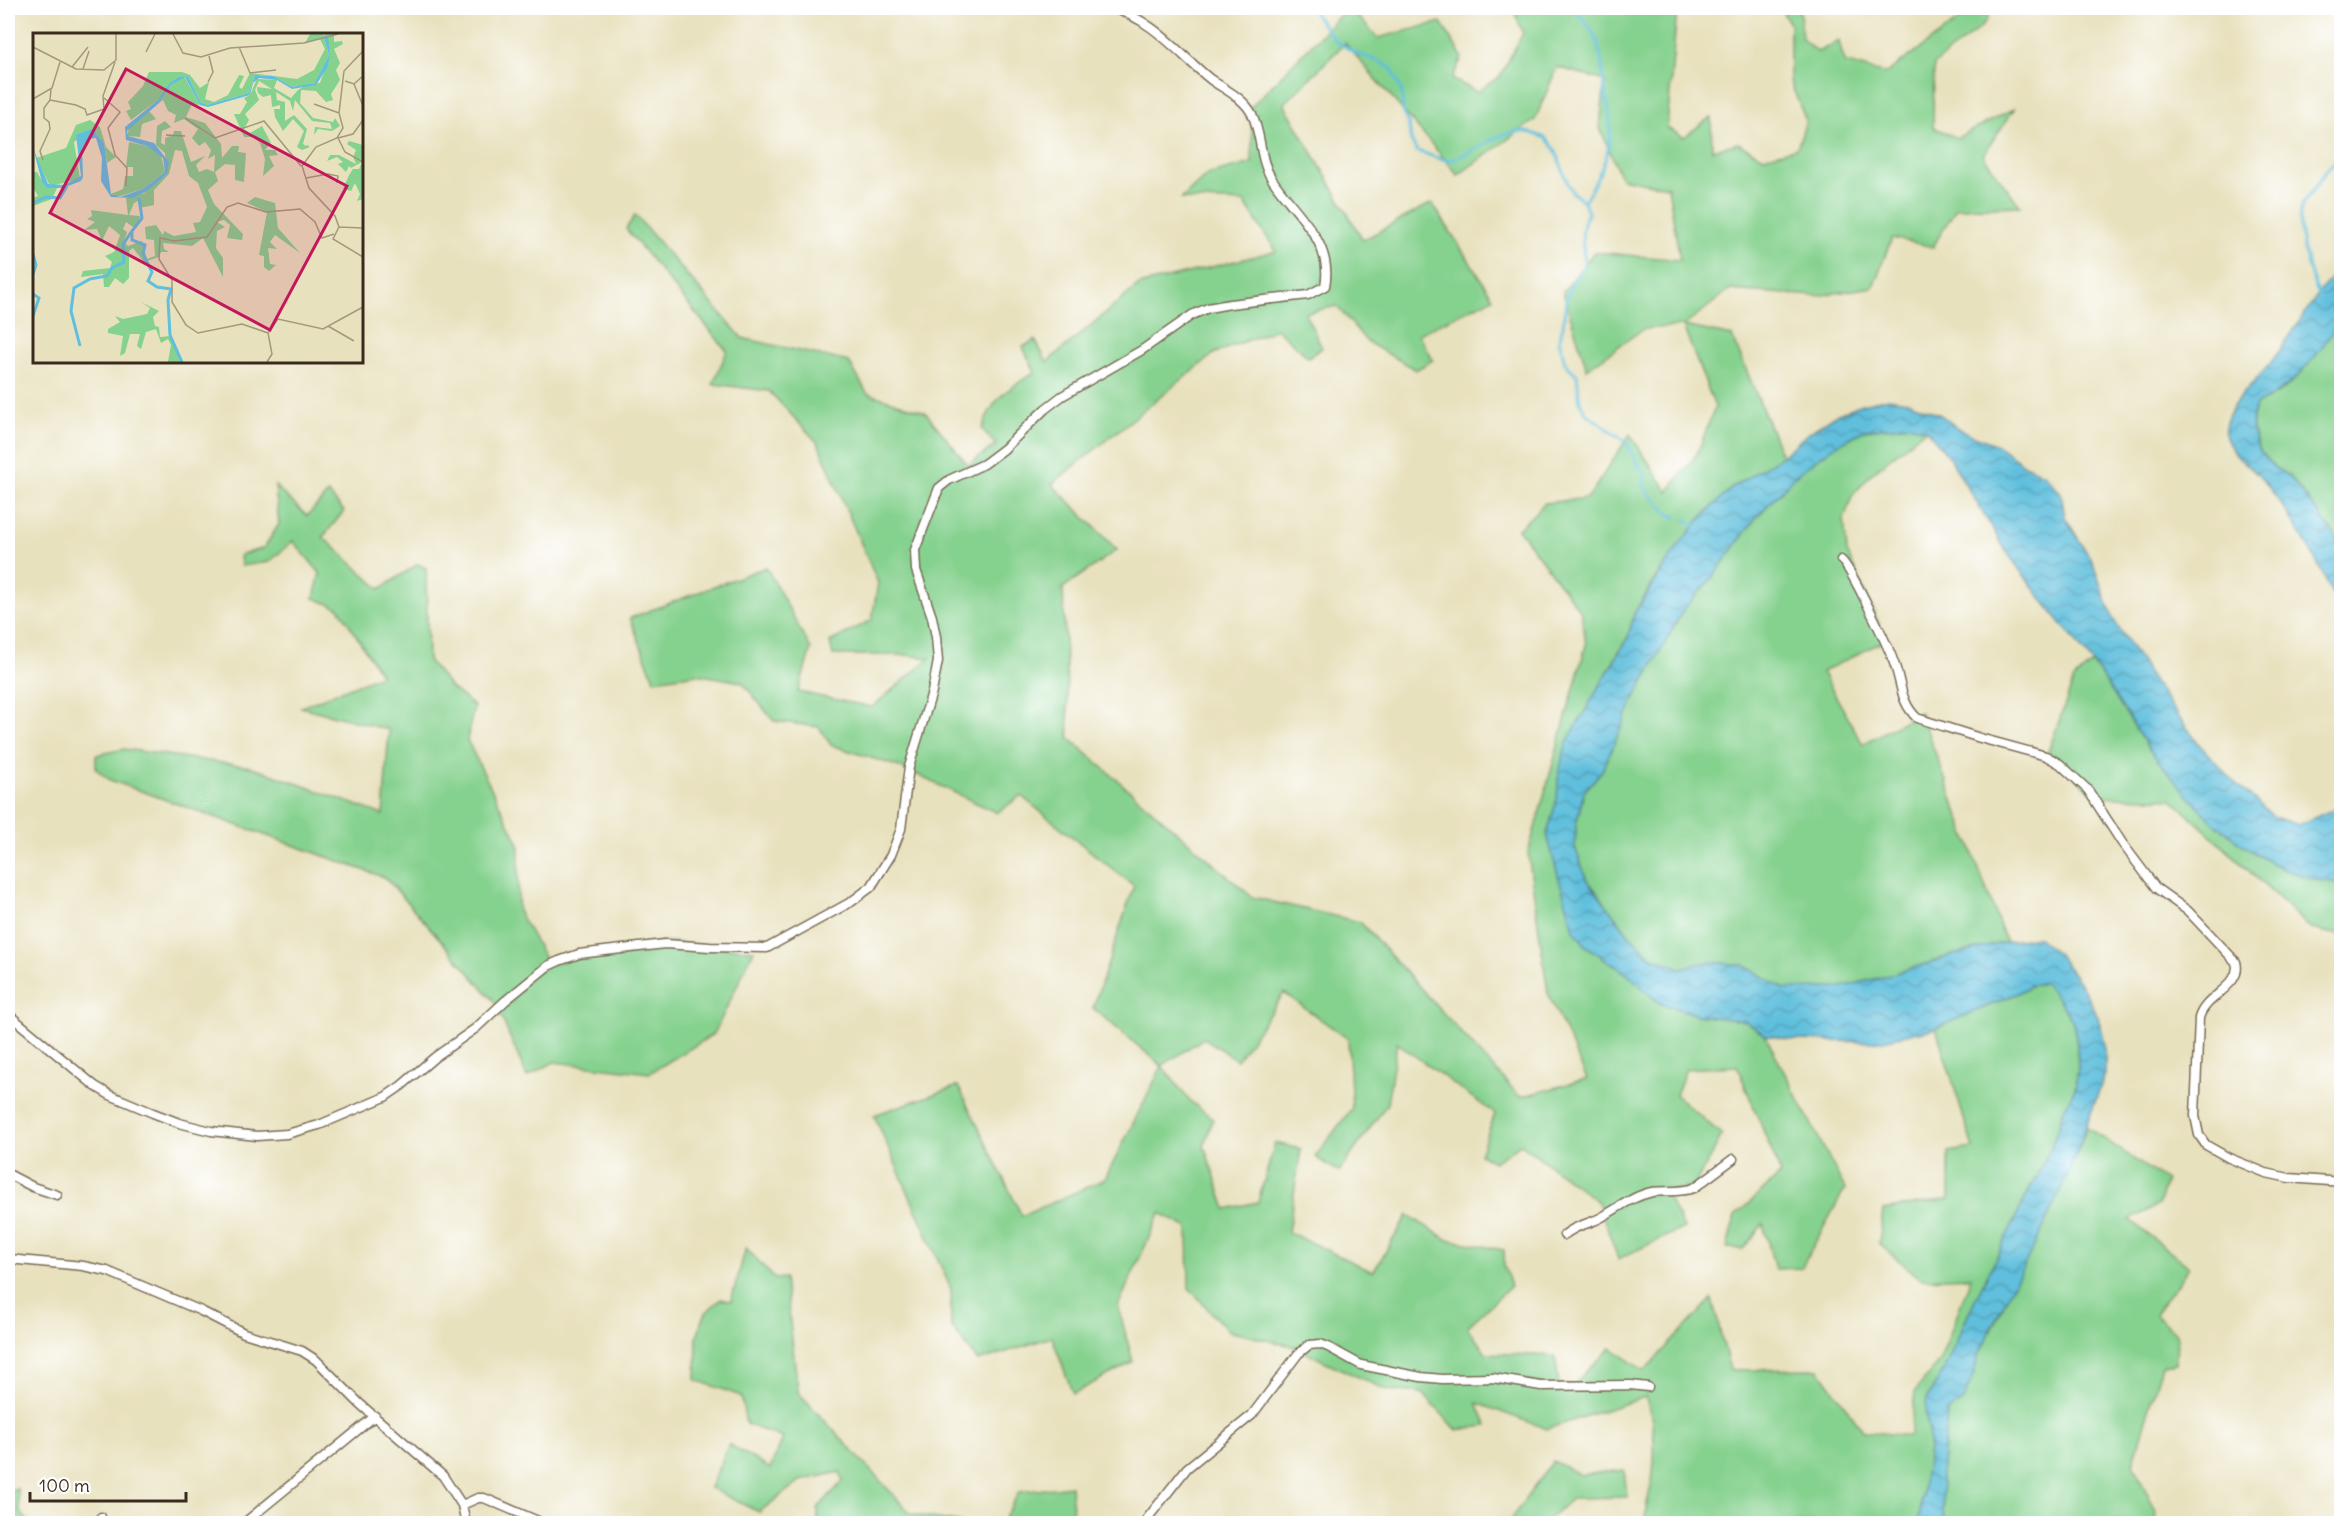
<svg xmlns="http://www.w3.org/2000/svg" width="2349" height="1531" viewBox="0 0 2349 1531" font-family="Delius,sans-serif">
  <defs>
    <pattern id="water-waves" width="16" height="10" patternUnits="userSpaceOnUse" patternTransform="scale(1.5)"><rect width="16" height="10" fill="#5fbfdd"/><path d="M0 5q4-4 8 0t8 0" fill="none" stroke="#509bb3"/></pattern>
  </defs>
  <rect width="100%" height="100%" fill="#fff"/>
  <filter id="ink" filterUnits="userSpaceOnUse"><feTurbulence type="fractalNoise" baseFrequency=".0167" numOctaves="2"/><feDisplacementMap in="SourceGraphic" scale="12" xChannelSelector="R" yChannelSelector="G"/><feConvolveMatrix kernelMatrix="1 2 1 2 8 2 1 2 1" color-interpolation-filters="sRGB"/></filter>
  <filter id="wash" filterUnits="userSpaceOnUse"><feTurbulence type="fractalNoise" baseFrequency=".008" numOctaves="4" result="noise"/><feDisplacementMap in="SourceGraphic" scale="24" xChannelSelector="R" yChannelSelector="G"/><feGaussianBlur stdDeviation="1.35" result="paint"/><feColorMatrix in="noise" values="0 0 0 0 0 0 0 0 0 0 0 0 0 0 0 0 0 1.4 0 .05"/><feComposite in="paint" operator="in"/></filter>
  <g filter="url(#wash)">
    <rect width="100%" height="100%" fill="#e8e1bd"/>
    <path fill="#85d18e" stroke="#607e56" stroke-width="1.5" fill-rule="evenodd" d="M1347,8H1350L1378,38L1441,22L1462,57L1452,79L1477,92L1500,76L1523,33L1513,8H1677L1667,128L1684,137L1711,117L1712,150L1738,143L1764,157L1797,148L1806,121L1790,81V24L1780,8H1797L1800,12L1802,39L1818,52L1839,41L1844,62L1885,74L1970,12L1986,9L1988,18L1982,26L1934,64L1933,127L1957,138L2014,109L1983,155L2020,206L1956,208L1933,247L1892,238L1873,287L1816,296L1729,290L1684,326L1732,336L1782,456L1734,486L1701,518L1654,580L1635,612L1628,637L1614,660L1559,771L1557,799L1547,834L1565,897L1585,945L1631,977L1658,1002L1697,1015L1745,1021L1765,1035L1845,1189L1801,1268L1775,1269L1763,1224L1743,1249L1727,1248L1735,1216L1781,1174L1737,1066L1686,1069L1676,1095L1722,1135L1694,1187L1664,1191L1684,1228L1618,1259L1598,1202L1521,1144L1494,1162L1480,1154L1495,1114L1397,1043L1387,1104L1339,1172L1315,1157L1352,1108L1348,1039L1284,993L1237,1060L1204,1038L1162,1066L1189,1100L1213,1119L1204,1146L1226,1209L1258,1202L1275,1143L1301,1149L1288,1232L1373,1272L1408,1215L1446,1239L1504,1250V1266L1511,1286L1467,1327L1486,1353L1555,1356L1559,1385H1573L1611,1348L1644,1371L1712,1299L1730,1370L1819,1369L1863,1431L1910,1436L1915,1392L1940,1360L1971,1277L1921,1279L1879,1244L1883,1210L1949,1199V1152L1973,1148L1936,1028L2016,994L2032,985L2046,983L2060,1001L2073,1022L2077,1044L2078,1068L2075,1088L2064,1110L2052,1145L1973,1304L1943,1372L1927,1398L1925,1414L1929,1430V1448L1918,1523H1645C1644,1506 1652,1489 1653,1472C1656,1450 1654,1416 1645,1397L1547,1429L1477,1403L1487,1426L1457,1430L1422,1393L1386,1390L1292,1346L1228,1331L1189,1288L1188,1228L1160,1213L1118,1306L1133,1362L1073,1394L1052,1337L978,1361L951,1326V1289L874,1115L958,1086L1022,1216L1105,1179L1162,1066L1093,1008L1134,886L1021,796L997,813L903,768L831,745L819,727L774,721L742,682L697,674L654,680L630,618L766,567L811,649L798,692L872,707L930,658L905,655H833L830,642L872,620L878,583L818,443L769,391L713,384L727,351L626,229L635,215L742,338L849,362L867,393L925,412L968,465L996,445L982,429C994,395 1006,391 1035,372L1023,347L1035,340L1047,362L1139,285L1276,251L1244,202L1181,199L1207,175L1252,163V126L1248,110ZM1345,43L1458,175L1535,120L1557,67L1605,81L1600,128L1621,178L1668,187L1680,260L1594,252L1563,292L1587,369L1643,329L1683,326L1715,407L1697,454L1668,492L1630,434L1588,498L1545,503L1518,529L1581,612L1586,645L1528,853L1548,993L1587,1079L1520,1097L1360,922L1252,897L1069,738L1063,588L1117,550L1052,484L1215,353L1277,329L1308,357L1322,348L1305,313L1337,306L1367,342L1416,370L1433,360L1418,334L1493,298L1432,203L1363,240L1284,104Z
      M2341,317V550L2333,532L2289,476C2261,463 2246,435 2256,405L2281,392L2301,373Z
      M1910,425L1926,429L1872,473L1852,496L1844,519L1847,552L1886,640L1822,672L1863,744L1920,712L2006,942L1953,955L1887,976L1837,988L1784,989L1743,965L1709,962L1680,968L1650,956L1629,935L1586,878L1575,847L1576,824L1584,792L1603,769L1633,701L1683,610L1711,579L1755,519L1797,474L1838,444L1865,430Z
      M275,486L307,516L328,493L344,511L323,537L380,589L418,564L426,568L428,660L451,688L474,706L467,740L519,844L518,911L548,964L558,958L669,942L754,950L714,1034L650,1073L554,1062L527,1077L495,1002L386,878L110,780L96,769V755L124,749L252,767L383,815L389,730L301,707L381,675L339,608L314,598L320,573L293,541L269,562L241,566L240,555L264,548L279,524Z
      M2093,663L2149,749L2252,852L2285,870L2318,880L2341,883V935L2311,929L2172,799L2095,796L2059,760L2048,752L2074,679Z
      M2087,1127L2166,1181L2158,1205L2130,1220L2189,1267L2155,1314L2177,1334L2176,1363L2162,1365L2133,1464L2156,1512L2155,1523L1944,1524L1941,1475L1947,1412L1971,1382L1978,1357L2028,1255L2040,1235L2072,1165Z
      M746,1248L775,1279L785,1278L798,1392L911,1514L961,1523H818V1508L843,1481L840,1472L800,1481L759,1512L710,1488L729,1444L770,1469L783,1438L746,1424L741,1396L696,1380L697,1337L706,1312L721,1299L731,1301Z
      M1553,1461L1581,1475L1624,1470L1627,1497L1573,1498L1546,1521L1547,1523H1508Z
      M1071,1486L1073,1517L1100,1523H1002L1019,1492Z
      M17,1488L20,1512L30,1523H8V1491Z"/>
    <path fill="url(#water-waves)" stroke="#4d747e" stroke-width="1.5" d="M2341,267C2342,278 2345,310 2340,318C2322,353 2293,388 2256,405C2245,435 2261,463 2289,476L2333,532L2341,550V614C2323,569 2297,525 2268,486C2256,469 2230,456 2225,434C2223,424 2230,412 2235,404C2244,390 2258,379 2268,366C2295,333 2311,297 2341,267Z
      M1889,398L1907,401L1939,414L1962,431L1997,445L2025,465L2045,475L2061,493L2065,517L2092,561L2113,619L2155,684L2198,743L2233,781L2274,817L2298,825L2341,806V883L2318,880L2285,870L2252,852L2212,821L2179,786L2149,749L2093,663L2040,597L2006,551L1949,457L1926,429L1909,425L1865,430L1838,444L1797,474L1755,519L1711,579L1683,610L1633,701L1603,769L1584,792L1576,824L1575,847L1586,878L1629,935L1650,956L1680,968L1709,962L1743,965L1784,989L1837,988L1887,976L1953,955L2006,942L2037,937L2057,953L2080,983L2098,1017L2105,1044V1074L2072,1165L2040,1235L1992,1326L1978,1357L1971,1382L1963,1401L1947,1412L1941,1475L1944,1524L1918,1523L1929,1448V1430L1925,1414L1927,1398L1943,1372L1973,1304L2052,1145L2064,1110L2075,1088L2078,1068L2077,1044L2073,1022L2060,1001L2045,983L2032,985L2016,994L1936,1028L1874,1042L1793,1040L1765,1035L1745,1021L1697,1015L1658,1002L1631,977L1585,945L1574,930L1555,865L1547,834L1557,799L1559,771L1567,742L1628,637L1635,612L1678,546L1701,518L1734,486L1782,456L1808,433L1836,415L1862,404Z"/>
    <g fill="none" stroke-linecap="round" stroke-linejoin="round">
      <path stroke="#5fbfdd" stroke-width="3" d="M1310,8L1335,40L1355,53L1381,62L1392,69L1402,92L1403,111L1409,126L1411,141L1417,151L1441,159L1453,160L1502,135L1519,131L1532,133L1546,138L1555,149L1568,184L1574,194L1584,201L1588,213C1579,230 1583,245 1585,263L1572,284L1566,299L1563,326L1559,340L1562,351L1565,363L1577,375L1580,402L1586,413L1625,441L1644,475V488L1669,514L1676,517
        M1571,8C1601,32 1600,50 1604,86C1605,95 1608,104 1609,113C1614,147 1602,173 1584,201
        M2319,295C2310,277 2295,227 2301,208C2303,199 2312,192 2317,185C2325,172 2329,165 2342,157
        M1686,520L1698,527"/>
    </g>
  </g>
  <g filter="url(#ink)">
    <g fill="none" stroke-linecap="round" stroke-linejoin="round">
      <g stroke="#786a56" stroke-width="11">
        <path id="minor" d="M1841,560C1850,566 1889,648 1894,663C1902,684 1900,702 1917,718L1980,738L2046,756L2060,764L2088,790L2122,843L2156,888L2188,911L2236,962C2243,986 2205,995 2199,1018L2195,1116L2199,1135L2206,1145L2229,1158L2266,1173L2289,1178L2342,1182
          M8,1014L95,1086L110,1095L153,1113L179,1123L211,1131L257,1136L287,1134L319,1125L385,1097L401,1086L435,1057L476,1028L505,1001L548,966L559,961L579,954L665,944L710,947L767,948L851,902L871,887L891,855L901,829L909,767L932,692L938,661L936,637L932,617L916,570L915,550L939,488L949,480L984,464L1004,449L1045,409L1062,396L1142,350L1192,315L1208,308L1230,304L1308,295L1325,286C1334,241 1294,213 1272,179C1259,160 1262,135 1252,114C1243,97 1225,90 1210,79C1178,53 1153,19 1111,8
          M8,1174L33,1187L57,1195
          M1564,1235C1579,1223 1588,1225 1602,1217C1618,1208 1633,1196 1652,1192C1666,1190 1680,1193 1694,1188L1733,1159
          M8,1259L83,1266L107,1271L201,1311L244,1333L302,1351L316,1360L360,1404L443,1476L462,1505L466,1524
          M462,1505L478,1498H484L545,1524
          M101,1517L102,1524
          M243,1524L375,1416
          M1143,1524L1187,1468L1252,1415L1298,1354L1309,1345L1320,1344L1328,1347L1361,1365L1421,1377L1442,1379L1493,1378L1541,1386L1630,1385L1648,1387"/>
      </g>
      <use href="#minor" stroke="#fff" stroke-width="8"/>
    </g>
  </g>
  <g transform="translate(33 33)">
    <rect width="330" height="330" fill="#e8e1bd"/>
    <path d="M277,1H290L296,22L282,51L259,54L241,43L222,42L216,60L174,72L167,69L155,43L146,44L125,67L98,87L93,78L98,76L95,69L110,53L116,39H149L157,42L167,55L176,49L172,66L181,69L195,62L206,42L211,43L206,54L209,56L217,40L264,46L281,37L292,16L287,6L272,10ZM292,1H301V9L309,8L310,11L301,16L307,30L303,37L307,47L298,61L300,67L293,69L283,58L268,57L267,70L280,85L300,89L302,85L307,93L299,98L285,96L274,112L277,114L269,117L264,114L271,98L260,86L250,98L242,84L241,76H247V72L239,74L238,62L230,64L225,60L224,54L239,56L226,48L222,57L226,67L212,81L216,87L211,96L217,100L229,93L238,110L232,117H242L245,122L236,123L241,133L230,143L232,126L227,110L220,104H211L201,81H207L214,69L211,65L217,62L224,46L244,47L241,55L258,65L265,57L275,51L287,50L297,22ZM243,59L257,68L260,78L262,67L279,88L297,90L299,96L282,94L281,102L273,113L270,111L274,96L261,82L252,88V69L244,67ZM151,43L167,72L159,71L153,84L172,90L188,111L189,125L199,113H206L205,119L213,120L211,149L202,147V132L192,131L182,139L185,148L175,157L181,171L210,201L209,207L194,205L197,192L191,187L184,189L192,194L184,198L183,215L190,225V244L170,205L159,213L130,210L131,216L136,219H128L126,224L111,229L100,215L96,218V245L90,251L82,245L76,254H71L70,241L48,244L50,238L77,235L79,229L72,223L81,219L87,202L76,193L69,208L64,196L51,197L62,189L54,186L59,183L58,177L95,182L93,165L111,160L134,141L132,120L123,112L124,93L132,88L138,94L129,98L128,110L132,112V105L140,102L141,98H148L158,129L172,123L163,132L166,139L174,136L181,139L182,122L175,126L178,117L172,109L166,113L159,105L165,96L151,86L141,90L143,82L135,78L130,67L116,78L123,86L109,91L107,104L94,103L97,91L126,70L137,53ZM142,117L149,118L156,143L165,150L174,174L167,189L160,190L163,199L141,203L131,198L130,202L123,192L112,194L113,206L121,207L122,223L114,226L109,208L95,213L91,209L94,199L90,196L93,189L100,194L105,192L107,183L96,182L101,170L105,168L106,175L121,172V157L136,141ZM57,87L67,94L73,114L83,124L74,130L71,110L59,96L41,109L47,146L17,153L3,125L33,115L43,92ZM316,108L330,112V166L324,168L327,161L322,150L318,158L310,156L316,142L320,136H326L329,129L318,135L316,133L313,139L305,131L310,129L304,124L294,128L297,122H306L323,131L320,124L323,117L314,111ZM96,109L114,113L128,122L132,139L110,156L84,164L78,161L90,156L92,143H100V134H93ZM0,139H4L12,153L24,155L19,166L0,173V165L5,163L0,154ZM222,164L242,170L245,195L267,220L242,202L237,209L244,216L235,215L237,231L243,232L236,238L231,234V223L226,222L234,179L214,170ZM108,269L126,278L120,284L122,293L126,294L127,304L138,303L148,329H135L138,312L135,306L128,310L123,296L113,299L108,316L104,313L107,301H97L92,320L87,323L90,303L75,300V296L87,289L82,283L90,286L114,281L117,275Z" fill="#85d18e" fill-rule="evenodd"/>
    <path d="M290,1L295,5L297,22L294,35L283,52L259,56L244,47L226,45L220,50L217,62L175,74L167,72L152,44L138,52L126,70L94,98L95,103L121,110L136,129L134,141L114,158L99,165L78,164L68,148L69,125L63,105L55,106L49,116L50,144L48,148L30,155H14L9,149L0,115L15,151L31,152L48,143L43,102L59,96L71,110L78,161L87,164L110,156L132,139L130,125L114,113L93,107L92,94L125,67L137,50L146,44L155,43L167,69L174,72L216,60L222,42L241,43L259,54L282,50L296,22Z" fill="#5fbfdd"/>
    <path fill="none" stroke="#5fbfdd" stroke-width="3" d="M106,165L109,185L99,198V207L112,212L110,221L119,239L115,248L124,254L138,256L135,267L137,302L149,329M0,170L13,164L27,165L34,153M0,221L3,232L0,241M0,261L6,265L0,283M47,313L38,278L41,255L57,246L74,243L79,235L91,229L90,212L98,199"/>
    <path fill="none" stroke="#a3987d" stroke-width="1.5" d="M140,1L150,20L168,24L197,15L271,10L305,1M0,14L43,36L71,37L83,27V1M206,14L217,40L243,37M330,18L311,38L306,80L310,95L304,105L283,114L269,133L276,155L302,183L306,194L300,206L330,224M113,19L122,1M39,34L55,14M50,36L56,18M312,48L321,51L330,43M175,49L180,39L176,23M321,51L330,73M71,65L87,79L75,95L82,122L94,135L93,153M0,66L19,55L27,29M17,67L43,72L52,76L54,82L71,76L70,63L82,29M281,71L306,80M152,85L182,105L231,88L268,133M133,102L152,103M305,105L312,119L330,129M305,105L320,101L330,87M10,127L7,118L17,96L16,89L11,85V75L17,67L18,56M273,145L295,141L305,143L304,150M306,194L330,195M295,293L321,308M235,300L209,291L165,300L153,292L139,269V247L126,226L127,205L141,208L174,204L194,174L205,170L233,179L267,176L282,189L289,205L301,201M234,329L239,321L235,300L245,286L290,296L330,274"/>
    <path fill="#c2185b" fill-opacity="0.15" stroke="#c2185b" stroke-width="3" d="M93,36L314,153L237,297L17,180Z"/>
    <rect width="330" height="330" fill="none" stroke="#3b2a1e" stroke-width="3"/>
  </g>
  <rect width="2349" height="1531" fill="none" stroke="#fff" stroke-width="30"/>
  <path d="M30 1492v9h156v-9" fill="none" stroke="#3b2a1e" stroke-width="3"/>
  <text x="39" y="1492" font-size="18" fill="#3b2a1e" stroke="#ffffff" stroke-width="4.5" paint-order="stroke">100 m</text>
</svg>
